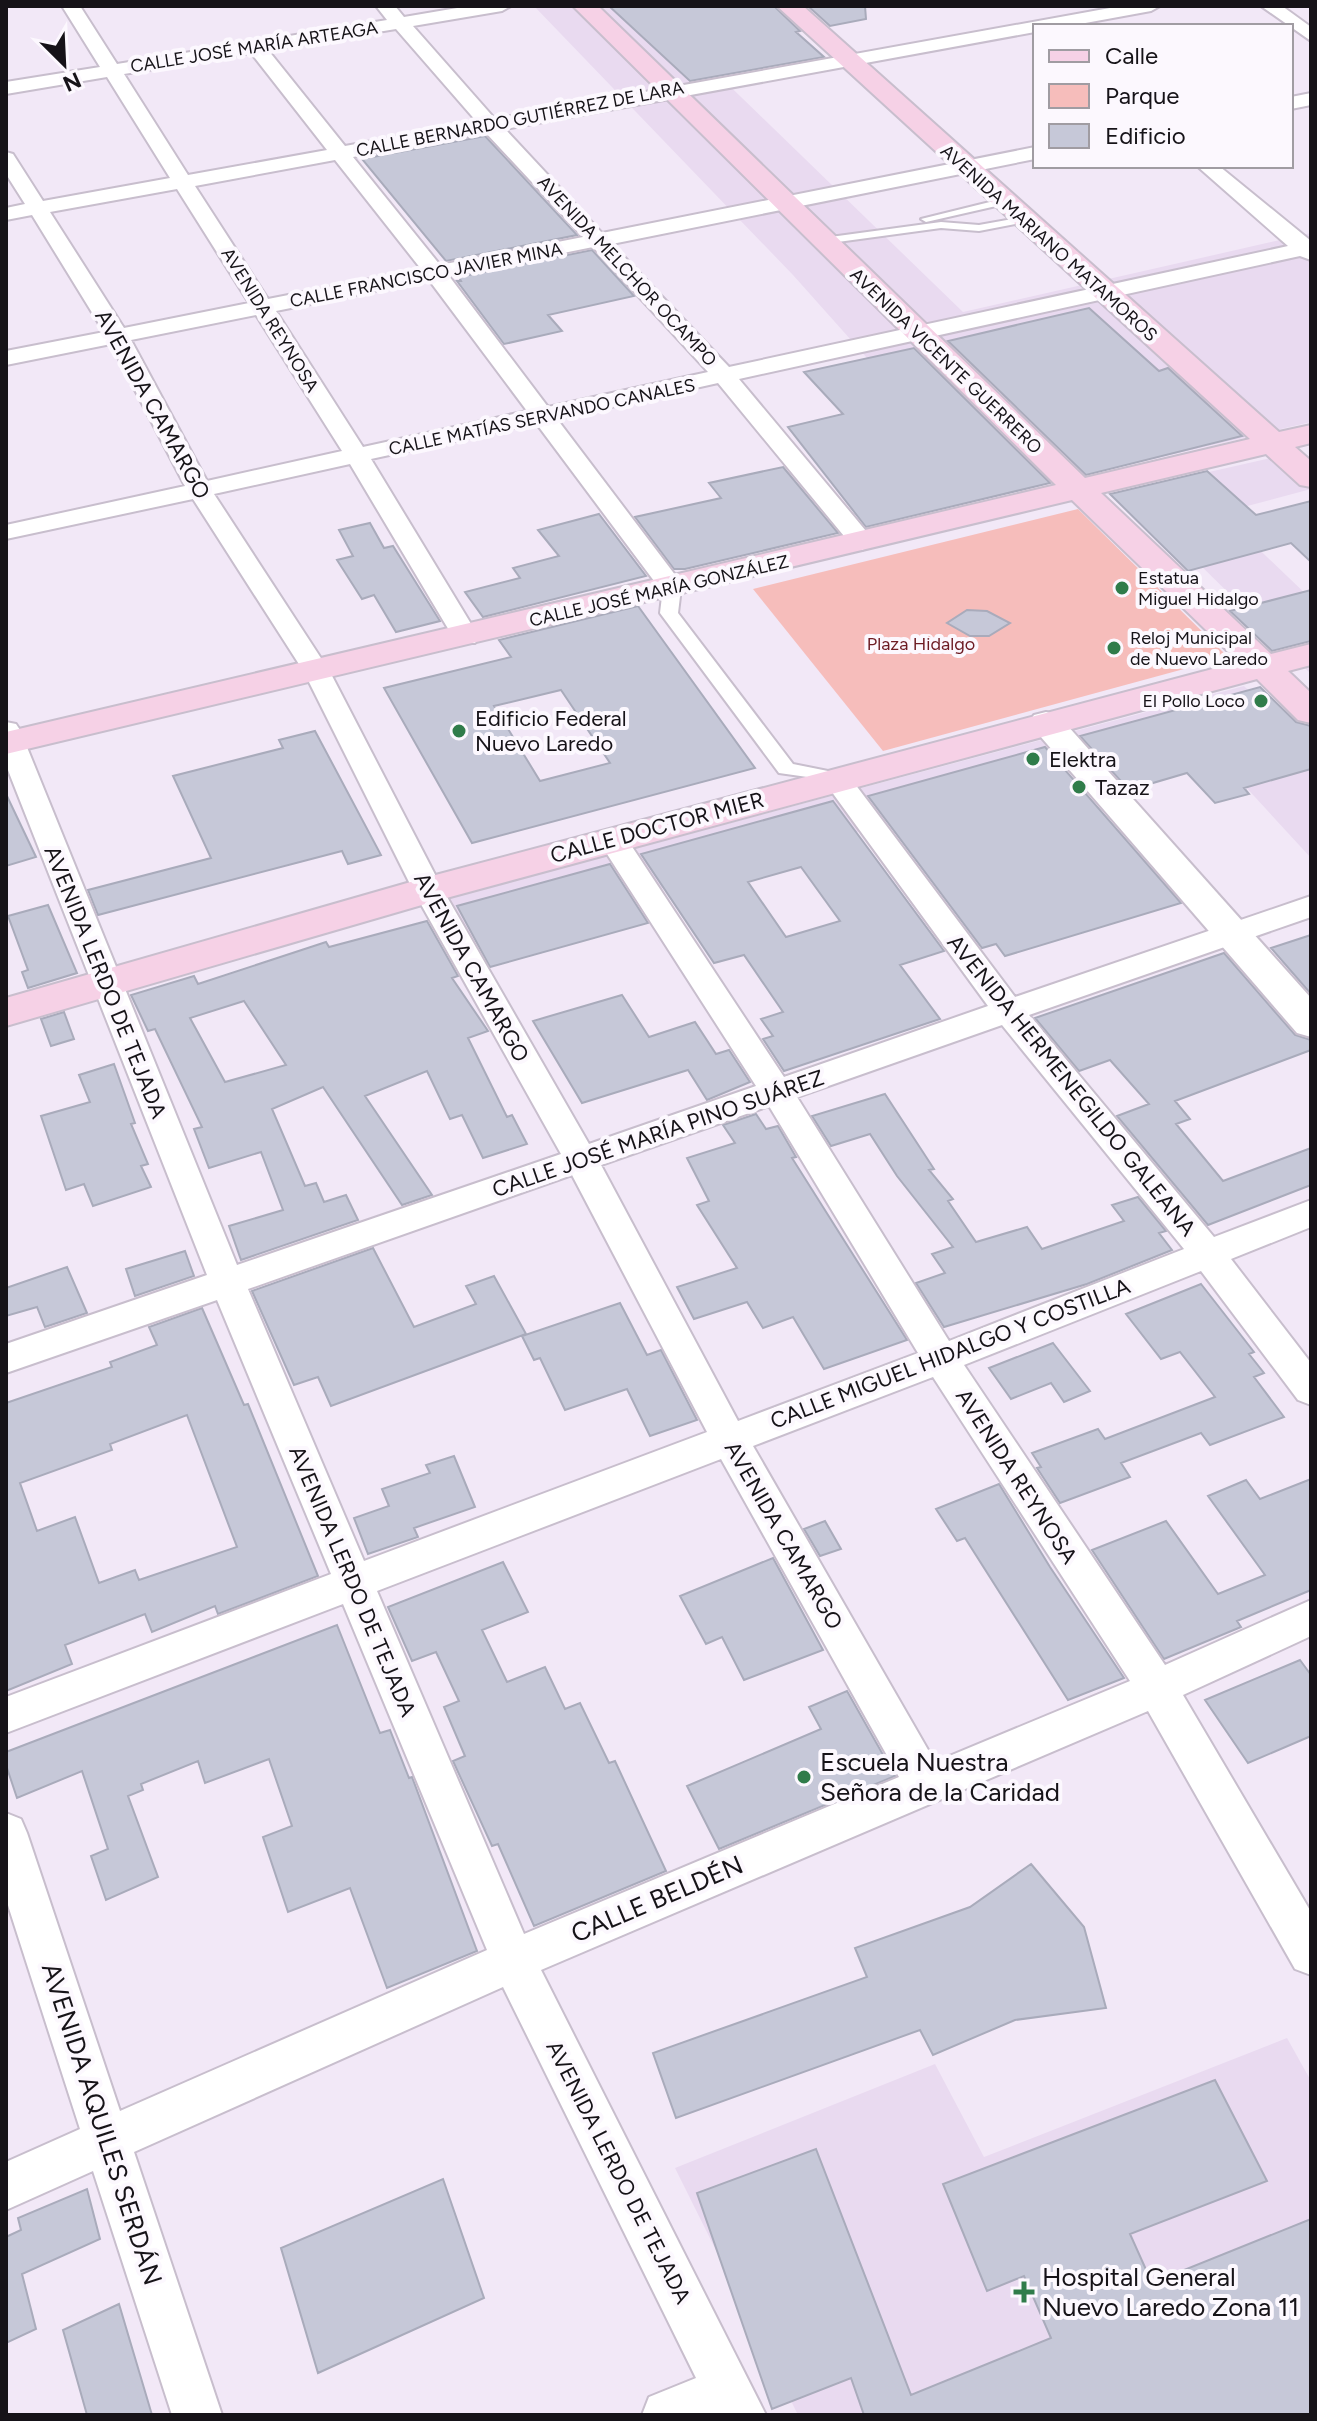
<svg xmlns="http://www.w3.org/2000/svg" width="1317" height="2421" viewBox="0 0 1317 2421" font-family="Figtree,sans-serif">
  <rect width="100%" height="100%" fill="#f2e8f7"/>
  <path fill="#e9daf0" d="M534,6H866L677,35L963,312L1311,233V422L991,497L793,275Z
    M1280,456L1311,489L1221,513L1311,599V674L1125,491Z
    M1244,686L1311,752V858L1197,734L470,944L441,900Z
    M1287,2038L1311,2081V2415H798L675,2168L935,2064L984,2157Z"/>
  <path fill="#f6bdbb" d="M1078,509L1228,657L883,751L753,589Z"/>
  <path fill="#c6c8d8" stroke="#a9abbb" stroke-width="2" fill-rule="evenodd" d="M609,6H774L800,31L796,32L824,57L690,81Z
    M808,6H865L866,19L830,26Z
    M485,136L577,235L446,261L362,159Z
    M592,250L634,296L548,315L562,331L504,344L457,281H461L459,277Z
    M1089,308L1159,371L1168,368L1242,436L1086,475L948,341Z
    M914,348L1050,483L866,527L788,427L843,414L804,372Z
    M783,467L838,533L685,569H674L635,517L721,498L709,483Z
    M1207,471L1256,515L1311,501V562L1291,543L1188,571L1110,494Z
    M599,514L646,576L483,617L465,592L520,578L513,568L559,556L538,530Z
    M370,523L384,548L393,546L440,621L396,632L374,595L362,599L337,560L353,556L339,530Z
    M1311,590V641L1272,651L1230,611Z
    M638,606L755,768L472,843L384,688L511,657L499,640ZM561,690L610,763L540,781L494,706Z
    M967,610L987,611L1010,623L989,636H970L947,623Z
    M1260,687L1296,722L1311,726V769L1244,788L1249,794L1215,803L1187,773L1129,790L1080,736Z
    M315,731L381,855L348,864L342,851L98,915L88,890L211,858L173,776L283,748L279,740Z
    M1045,747L1181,903L1005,956L996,944L982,948L868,796Z
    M6,794L36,857L6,866Z
    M833,801L944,951L900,965L940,1019L784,1071L763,1039L773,1036L761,1019L783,1012L744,955L714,963L641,854ZM801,867L840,921L786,937L748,882Z
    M610,864L648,923L490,967L457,906Z
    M48,905L77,973L28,988L22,972L28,970L8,916Z
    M427,921L458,976L452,978L488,1031L468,1038L507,1117L512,1115L527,1144L483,1158L462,1115L450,1119L427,1071L365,1096L432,1195L402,1205L323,1087L272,1109L305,1186L316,1183L324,1202L346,1195L358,1220L241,1260L229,1226L283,1210L261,1152L209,1168L194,1129L202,1127L155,1029L148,1031L131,995L194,976L198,984L326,942L329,947ZM244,1001L286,1065L225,1082L190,1018Z
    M1311,935V994L1271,948Z
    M1224,953L1295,1035L1311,1040V1050L1175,1101L1190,1119L1176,1124L1223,1181L1311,1148V1185L1208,1225L1117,1116L1149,1104L1110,1060L1079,1071L1035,1018Z
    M622,995L649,1037L695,1022L716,1054L729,1050L750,1082L707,1100L688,1070L582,1103L533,1021Z
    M64,1012L74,1039L51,1046L41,1019Z
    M114,1064L135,1123L131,1124L148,1164L141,1166L151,1187L93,1206L84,1184L66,1190L41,1116L90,1102L79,1075Z
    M885,1094L934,1169L929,1170L953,1199L948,1201L976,1242L1027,1227L1042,1249L1124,1221L1112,1205L1138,1197L1166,1231L1159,1233L1172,1250L1087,1284L944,1327L916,1283L945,1273L932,1254L953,1247L897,1176L870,1134L831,1146L812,1116Z
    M756,1114L766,1129L778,1126L796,1157L792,1158L907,1340L824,1369L793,1317L763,1328L747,1302L694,1319L677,1287L737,1268L697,1205L709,1201L687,1158L735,1143L723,1125Z
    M373,1248L414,1327L476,1304L466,1286L494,1276L526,1334L331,1406L318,1377L294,1385L252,1291Z
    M185,1251L194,1276L135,1296L126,1269Z
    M67,1267L87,1313L45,1327L37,1307L6,1316V1288Z
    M1201,1284L1254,1352L1249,1354L1264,1373L1254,1377L1284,1417L1210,1445L1201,1433L1121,1463L1130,1477L1060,1503L1037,1468L1041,1467L1032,1453L1098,1429L1105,1439L1215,1397L1180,1352L1161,1359L1126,1314Z
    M620,1303L647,1355L661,1350L697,1420L650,1436L627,1389L565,1410L540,1358L534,1360L522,1336Z
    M202,1308L244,1405L248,1404L318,1576L218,1614L215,1606L152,1632L145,1614L65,1645L72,1664L6,1691V1403L112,1367L110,1362L157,1345L149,1327ZM187,1415L237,1547L139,1580L135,1570L99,1583L75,1517L37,1531L20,1483L112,1450L110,1444Z
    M1053,1343L1090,1391L1064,1402L1051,1383L1011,1399L989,1368Z
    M454,1456L475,1507L414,1528L418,1537L368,1554L354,1518L389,1506L382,1489L430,1473L426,1465Z
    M1311,1479V1590L1237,1621L1241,1627L1164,1659L1092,1550L1166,1521L1218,1594L1265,1575L1208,1496L1246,1480L1260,1499Z
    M999,1484L1050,1567L1124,1678L1068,1700L965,1538L957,1541L936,1509Z
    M825,1521L841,1549L820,1556L804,1529Z
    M773,1558L823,1650L744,1680L722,1637L706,1644L680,1596Z
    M503,1562L528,1612L482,1630L507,1682L545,1667L565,1709L580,1703L609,1763L615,1761L666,1871L534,1926L498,1844L492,1846L453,1761L465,1756L444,1707L459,1701L436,1652L412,1661L388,1607Z
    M337,1625L380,1733L390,1730L409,1778L412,1777L477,1951L387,1988L350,1888L288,1912L263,1837L292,1826L269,1759L205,1783L198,1761L141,1784L143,1790L128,1796L158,1877L106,1900L91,1856L108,1849L82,1771L17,1798L6,1765V1752Z
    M1300,1660L1311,1675V1736L1248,1763L1205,1700Z
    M847,1691L895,1776L719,1849L687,1786L821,1729L809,1707Z
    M1031,1864L1084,1927L1106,2008L1015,2020L933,2055L920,2030L676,2118L653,2053L867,1977L855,1948L970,1907Z
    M1215,2080L1267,2181L1130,2234L1152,2283L1311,2219V2415H864L851,2378L772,2409L697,2193L816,2149L911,2395L1051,2338L1024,2276L987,2291L943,2184Z
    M443,2179L484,2298L318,2373L281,2248Z
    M87,2189L100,2239L22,2274L36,2329L6,2343V2237L21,2230L18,2218Z
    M119,2304L152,2415H87L63,2330Z"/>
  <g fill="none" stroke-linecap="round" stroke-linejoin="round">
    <g stroke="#c8becd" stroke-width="4">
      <path id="service" d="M1002,199L1005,200V204L926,222L921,219Z
        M1023,217L1026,218V222L979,231L941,228L823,244L818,241L823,238L941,222L979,225Z"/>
    </g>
    <g stroke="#c8becd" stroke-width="4">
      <path id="pedestrian" d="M672,583L681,588L678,613L793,764L843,774L846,778L843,782L779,773L660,613L663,588Z"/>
    </g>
    <g stroke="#c8becd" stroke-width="4">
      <path id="minor" d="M62,6H80L117,64L387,20L376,6H395L404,17L469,6H511L502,11L413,26L495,119L1121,6H1160L1151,11L1069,26H1035V32L505,129L602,233L1035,147V159L612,244L729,367L1288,246L1197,166H1219L1311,241V260L1300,256L739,379L871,537L875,542L862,550L853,547L718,383L557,419L685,588L672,596L663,593L536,423L371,459L479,637L475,643H457L453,637L350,464L214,494L330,672L443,890L589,1144L756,1086L598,840L603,833H623L784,1077L988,1006L826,784L822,778L826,772H846L1015,997L1311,896V917L1029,1015L1214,1237L1311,1200V1227L1231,1259L1311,1363V1405L1298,1400L1201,1271L964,1365L1165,1665L1311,1600V1636L1183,1695L1311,1912V1975L1295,1969L1148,1711L541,1970L766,2415H642L649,2397L696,2378L503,1987L134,2152L222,2415H172L93,2171L6,2210V2162L80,2129L6,1899V1813L21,1819L27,1833L120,2111L487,1950L343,1604L6,1733V1697L331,1574L217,1300L6,1373V1344L207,1275L6,765V722L16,724L20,730L237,1265L561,1154L413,890L304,672L193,499L6,539V525L185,486L111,344L6,365V351L104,332L32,215L6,220V208L25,204L6,174V152L13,154L43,201L170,178L107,77L6,94V82L100,67ZM396,29L477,122L345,146L268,50ZM251,53L327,150L188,175L124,74ZM486,133L583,237L440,265L353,157ZM335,160L421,269L268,299L195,186ZM177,189L249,303L124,328L50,212ZM593,247L708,372L548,407L449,276ZM429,280L527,411L363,447L276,311ZM256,315L342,451L207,481L131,340ZM1002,1025L1184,1249L949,1341L797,1097ZM769,1106L918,1353L738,1421L601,1165ZM572,1175L707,1432L364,1561L248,1289ZM933,1377L1130,1681L935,1762L753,1446ZM721,1459L899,1777L524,1934L377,1591Z
        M1261,6H1282L1311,27V41Z
        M1311,93V105L1291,109V97Z"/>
    </g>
    <g stroke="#c8becd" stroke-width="4">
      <path id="tertiary" d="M1046,712L1058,715L1311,998V1037L1297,1033L1034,729L1029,722L1034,715Z"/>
    </g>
    <g stroke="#c8becd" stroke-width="4">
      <path id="secondary" d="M573,6H598L1085,478L1250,439L777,6H803L1279,432L1311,425V443L1295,447L1311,461V487L1300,485L1266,454L1101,493L1271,654L1311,644V665L1288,671L1311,693V723L1298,720L1257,679L439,900L6,1026V998L428,877L1239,662L1072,500L6,754V732L1056,485Z"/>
    </g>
    <use href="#service" fill="#fff" fill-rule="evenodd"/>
    <use href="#pedestrian" fill="#fff" fill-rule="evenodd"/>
    <use href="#minor" fill="#fff" fill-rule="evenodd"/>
    <use href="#tertiary" fill="#fff" fill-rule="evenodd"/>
    <use href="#secondary" fill="#f6d1e6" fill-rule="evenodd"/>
  </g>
  <g fill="#307c4a" stroke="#fcf8fe" stroke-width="3">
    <circle cx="1122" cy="588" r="8"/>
    <circle cx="1114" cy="648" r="8"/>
    <circle cx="1261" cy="701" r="8"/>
    <circle cx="459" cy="731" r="8"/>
    <circle cx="1033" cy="759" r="8"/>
    <circle cx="1079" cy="787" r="8"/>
    <circle cx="804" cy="1777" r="8"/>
    <path d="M1020 2280h8v8h8v8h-8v8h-8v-8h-8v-8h8z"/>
  </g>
  <g text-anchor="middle" stroke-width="8" stroke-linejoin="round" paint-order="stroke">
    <g font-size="18" fill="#161318" stroke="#fcf8fe">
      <text transform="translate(254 47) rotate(-9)" y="6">CALLE JOSÉ MARÍA ARTEAGA</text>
      <text transform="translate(520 119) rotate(-11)" y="6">CALLE BERNARDO GUTIÉRREZ DE LARA</text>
      <text transform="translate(1049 243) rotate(42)" y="6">AVENIDA MARIANO MATAMOROS</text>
      <text transform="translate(627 271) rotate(47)" y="6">AVENIDA MELCHOR OCAMPO</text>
      <text transform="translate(426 275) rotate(-11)" y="6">CALLE FRANCISCO JAVIER MINA</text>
      <text transform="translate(270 320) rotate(58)" y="6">AVENIDA REYNOSA</text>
      <text transform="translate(946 361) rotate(44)" y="6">AVENIDA VICENTE GUERRERO</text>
      <text transform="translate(542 417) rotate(-12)" y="6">CALLE MATÍAS SERVANDO CANALES</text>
      <text transform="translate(659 591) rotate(-13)" y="6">CALLE JOSÉ MARÍA GONZÁLEZ</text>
    </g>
    <g font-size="18" fill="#161318" stroke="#fcf8fe" text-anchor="start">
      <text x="1138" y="584">Estatua<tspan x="1138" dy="21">Miguel Hidalgo</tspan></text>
      <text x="1130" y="644">Reloj Municipal<tspan x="1130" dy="21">de Nuevo Laredo</tspan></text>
      <text x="1245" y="707" text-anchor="end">El Pollo Loco</text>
    </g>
    <g font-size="18" fill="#6d1b23" stroke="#fcf8fe">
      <text x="921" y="650">Plaza Hidalgo</text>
    </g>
    <g font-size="22" fill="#161318" stroke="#fcf8fe">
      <text transform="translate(153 404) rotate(61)" y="8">AVENIDA CAMARGO</text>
      <text transform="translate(657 827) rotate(-15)" y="8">CALLE DOCTOR MIER</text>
      <text transform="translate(472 967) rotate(61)" y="8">AVENIDA CAMARGO</text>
      <text transform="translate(106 982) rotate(68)" y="8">AVENIDA LERDO DE TEJADA</text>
      <text transform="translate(1072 1085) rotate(51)" y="8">AVENIDA HERMENEGILDO GALEANA</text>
      <text transform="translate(658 1133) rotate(-19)" y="8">CALLE JOSÉ MARÍA PINO SUÁREZ</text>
      <text transform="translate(950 1353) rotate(-21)" y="8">CALLE MIGUEL HIDALGO Y COSTILLA</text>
      <text transform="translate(1017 1476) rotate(57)" y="8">AVENIDA REYNOSA</text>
      <text transform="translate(784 1535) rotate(60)" y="8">AVENIDA CAMARGO</text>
      <text transform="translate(353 1581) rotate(67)" y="8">AVENIDA LERDO DE TEJADA</text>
      <text transform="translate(619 2172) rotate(63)" y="8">AVENIDA LERDO DE TEJADA</text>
    </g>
    <g font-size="22" fill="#161318" stroke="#fcf8fe" text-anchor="start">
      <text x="475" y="726">Edificio Federal<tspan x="475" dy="25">Nuevo Laredo</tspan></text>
      <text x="1049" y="767">Elektra</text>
      <text x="1095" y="795">Tazaz</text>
    </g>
    <g font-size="26" fill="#161318" stroke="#fcf8fe" text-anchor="start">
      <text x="820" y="1771">Escuela Nuestra<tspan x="820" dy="30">Señora de la Caridad</tspan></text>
      <text x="1042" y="2286">Hospital General<tspan x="1042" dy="30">Nuevo Laredo Zona 11</tspan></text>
    </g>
    <g font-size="26" fill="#161318" stroke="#fcf8fe">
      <text transform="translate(657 1899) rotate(-23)" y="9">CALLE BELDÉN</text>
      <text transform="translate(102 2124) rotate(72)" y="9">AVENIDA AQUILES SERDÁN</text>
    </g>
  </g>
  <rect width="1317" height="2421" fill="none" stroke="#161318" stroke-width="16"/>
  <rect x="1033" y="24" width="260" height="144" fill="#fcf8fe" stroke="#a09ca2" stroke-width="2"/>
  <rect x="1049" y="50" width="40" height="12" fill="#f6d1e6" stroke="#a09ca2" stroke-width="2"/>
  <text x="1105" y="64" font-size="24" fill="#161318">Calle</text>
  <rect x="1049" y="84" width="40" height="24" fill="#f6bdbb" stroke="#a09ca2" stroke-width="2"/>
  <text x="1105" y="104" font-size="24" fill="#161318">Parque</text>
  <rect x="1049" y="124" width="40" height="24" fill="#c6c8d8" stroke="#a09ca2" stroke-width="2"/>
  <text x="1105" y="144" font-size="24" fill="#161318">Edificio</text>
  <g transform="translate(64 64) rotate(156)" stroke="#fcf8fe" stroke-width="6" paint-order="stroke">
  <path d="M0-6L14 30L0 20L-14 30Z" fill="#161318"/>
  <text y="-12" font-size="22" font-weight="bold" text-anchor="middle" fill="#161318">N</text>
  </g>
</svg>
